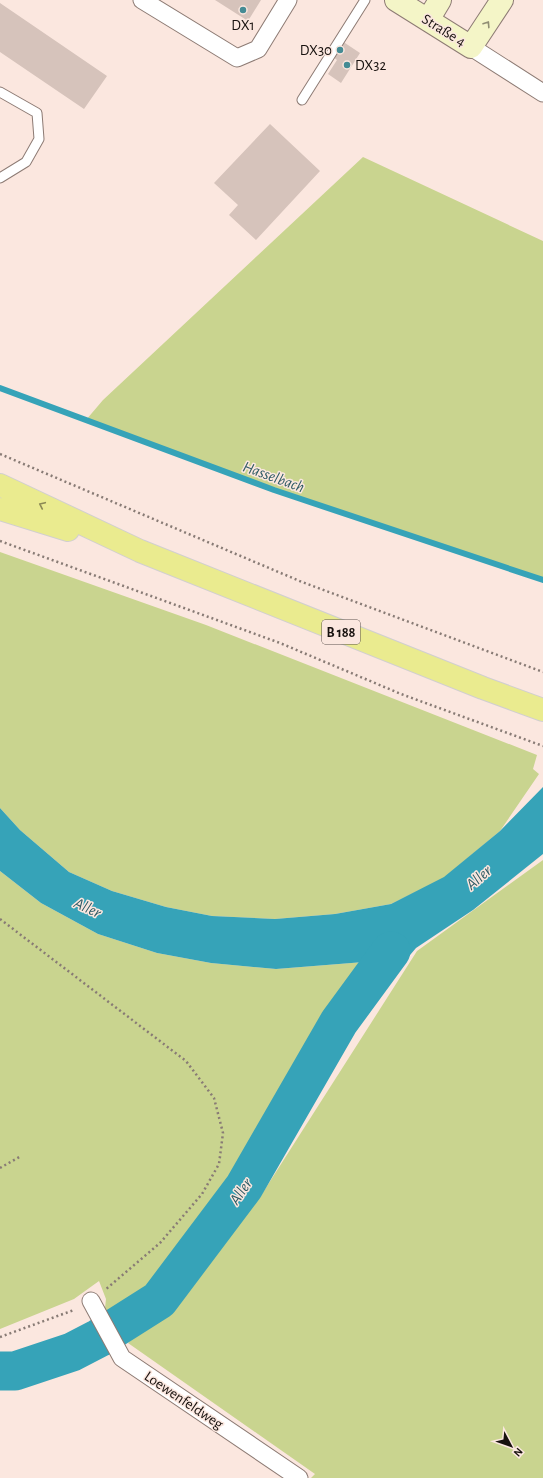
<svg xmlns="http://www.w3.org/2000/svg" width="543" height="1478" viewBox="0 0 543 1478" font-family="'Alegreya Sans',sans-serif">
  <rect width="100%" height="100%" fill="#fbe7df"/>
  <path fill="#c9d48f" d="M363,157L543,241V580L274,490L86,420L103,400Z
    M0,552L206,625L537,755L533,769L539,774L500,831L444,878L391,904L335,914L275,919L212,916L166,907L112,891L69,872L20,830L0,808Z
    M543,860V1478H311L315,1474L128,1343L180,1295L260,1197L417,951Z
    M0,871L41,903L98,934L157,953L211,963L276,969L364,962L349,999L265,1135L150,1295L113,1322L105,1308L106,1299L99,1281L74,1299L0,1329Z"/>
  <path fill="#36a3b8" d="M543,787V854L473,910L416,948L371,1001L352,990L364,962L276,969L211,963L157,953L98,934L41,903L0,871V808L20,830L69,872L112,891L166,907L212,916L275,919L335,914L391,904L444,877L500,831Z"/>
  <g fill="none" stroke-linecap="round" stroke-linejoin="round">
    <path stroke="#36a3b8" stroke-width="6" d="M0,388L274,490L543,580"/>
    <path stroke="#36a3b8" stroke-width="39" d="M0,1371H15L72,1352L99,1338L159,1300L244,1187L339,1022L391,951"/>
  </g>
  <path fill="#d6c3bb" d="M215,0H261L248,21Z
    M0,3L107,76L84,109L0,52Z
    M342,41L360,53L341,83L328,74L337,60L332,56Z
    M270,124L320,171L256,240L229,215L238,205L214,183Z"/>
  <g fill="none" stroke-linecap="round" stroke-linejoin="round">
    <g stroke="#8d7b74" stroke-width="11">
      <path id="lane" d="M0,92L37,113L39,139L26,162L0,178
        M302,100L365,0"/>
    </g>
    <g stroke="#8d7b74" stroke-width="19">
      <path id="street" d="M142,0L237,58L258,49L288,0
        M471,47L543,93
        M91,1301L122,1358L299,1478"/>
    </g>
    <g stroke="#8d7b74" stroke-width="24">
      <path id="secondary" d="M396,0L471,47L502,0
        M428,20L440,0"/>
    </g>
    <g stroke="#d1cfcf" stroke-width="24">
      <path id="primary" d="M0,485L140,551L483,688L543,710
        M0,509L68,530"/>
    </g>
    <path stroke="#887b75" stroke-width="2.5" stroke-dasharray="2 3" stroke-linecap="butt" d="M0,454L302,582L543,672
      M0,541L280,643L401,694L543,746
      M0,919L186,1061L214,1098L223,1133L219,1164L202,1194L160,1243L105,1290
      M0,1168L21,1156
      M0,1337L74,1310"/>
    <use href="#lane" stroke="#fff" stroke-width="9"/>
    <use href="#street" stroke="#fff" stroke-width="17"/>
    <use href="#secondary" stroke="#f4f5c7" stroke-width="22"/>
    <use href="#primary" stroke="#eaeb8f" stroke-width="22"/>
  </g>
  <defs><path id="oneway-chevron" d="M-2-3.5L2.5 0L-2 3.5" fill="none" stroke-width="1.6" stroke-linecap="round" stroke-linejoin="round"/></defs>
  <use stroke="#918e74" href="#oneway-chevron" transform="translate(487 24) rotate(-57)"/>
  <use stroke="#8b8955" href="#oneway-chevron" transform="translate(42 505) rotate(-155)"/>
  <g fill="#448b94" stroke="#fbe7df" stroke-width="1.5">
    <circle cx="243" cy="10" r="4"/>
    <circle cx="340" cy="50" r="4"/>
    <circle cx="347" cy="65" r="4"/>
  </g>
  <g text-anchor="middle" stroke-width="3" stroke-linejoin="round" paint-order="stroke">
    <rect fill="#fbe7df" stroke="#5b514d" stroke-width="1" x="322" y="620" width="38" height="24" rx="3"/>
    <g font-size="14" font-weight="bold" fill="#17110e">
      <text x="341" y="637">B 188</text>
    </g>
    <g font-size="15" fill="#17110e" stroke="#fbe7df">
      <text x="243" y="30">DX1</text>
      <text x="332" y="55" text-anchor="end">DX30</text>
      <text x="355" y="70" text-anchor="start">DX32</text>
    </g>
    <g font-size="15" fill="#17110e" stroke="#fbe7df">
      <text transform="translate(444 30) rotate(32)" y="5">Straße 4</text>
      <text transform="translate(184 1400) rotate(34)" y="5">Loewenfeldweg</text>
    </g>
    <g font-size="16" font-style="italic" fill="#2d5a64" stroke="#fbe7df">
      <text transform="translate(274 476) rotate(20)" y="6">Hasselbach</text>
      <text transform="translate(478 877) rotate(-41)" y="6">Aller</text>
      <text transform="translate(88 907) rotate(25)" y="6">Aller</text>
      <text transform="translate(240 1191) rotate(-56)" y="6">Aller</text>
    </g>
  </g>
  <g transform="translate(511 1446) rotate(131)" stroke="#fbe7df" stroke-width="3" paint-order="stroke">
  <path d="M0-3L7 15L0 10L-7 15Z" fill="#17110e"/>
  <text y="-6" font-size="11" font-weight="bold" text-anchor="middle" fill="#17110e">N</text>
  </g>
</svg>
